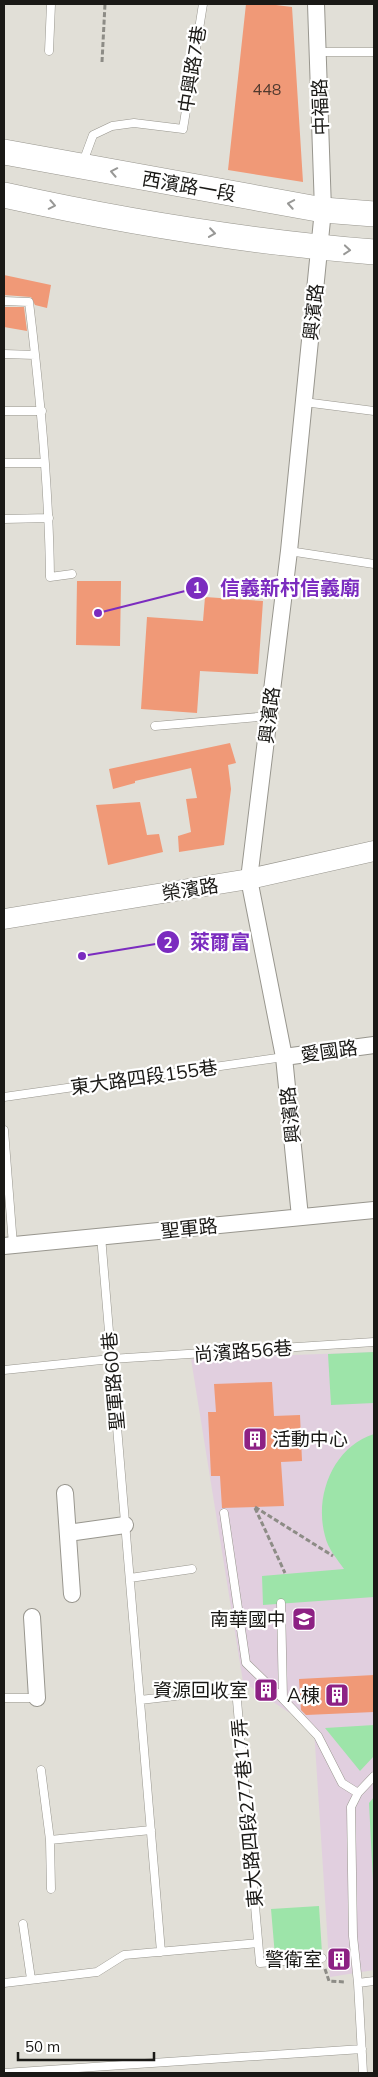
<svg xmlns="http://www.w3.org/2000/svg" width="378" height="2077" viewBox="0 0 378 2077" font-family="Mulish,'Noto Sans TC',sans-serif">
  <rect width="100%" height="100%" fill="#e1dfd7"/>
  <path fill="#e1cfdf" d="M374,1352V1970L330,1977L314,1729L243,1682L191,1359Z"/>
  <path fill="#9de4a9" d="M374,1352V1403L331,1405L328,1354Z
    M374,1434V1597L263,1605L262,1576L344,1569C337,1559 328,1549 325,1536C314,1496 333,1447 374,1434Z
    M374,1725V1756L360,1771L325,1728Z
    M374,1797V1901L369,1803Z
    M319,1906L322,1953L275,1956L271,1909Z"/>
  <path fill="#f09977" d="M246,4H268L292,7L303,182L228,170Z
    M4,275L51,285L47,308L35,305L31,297L4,295Z
    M4,307H24L27,331L4,327Z
    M77,581H121L120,646L76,645Z
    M205,597L263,601L258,674L200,671L197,713L141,709L147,617L203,621Z
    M230,743L236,763L228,765L231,789L224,845L179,852L178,836L191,832L186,799L197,798L191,768L135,781V783L113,789L109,769Z
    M140,802L147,835L159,834L163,852L108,865L96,805Z
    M272,1382L274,1416L300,1415L302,1461L281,1462L284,1506L222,1508L220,1476H211L208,1412H216L214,1384Z
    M374,1675V1712L306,1715L301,1710L299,1679Z"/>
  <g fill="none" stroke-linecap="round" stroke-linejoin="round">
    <g stroke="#98968e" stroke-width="9">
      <path id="service" d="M49,51L51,4
        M318,52H374
        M83,162L93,135L112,126L134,123L183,129L203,4
        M4,301L29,302C40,393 49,485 50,577L72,574
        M4,354L35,355
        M304,402L374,411
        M4,411H42
        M4,463H44
        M4,519L49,518
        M289,551L374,564
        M155,726L269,716
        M4,1097L284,1057
        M4,1130L13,1245
        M101,1236L161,1952
        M4,1370L111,1359L374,1342
        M224,1513L246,1663L283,1699
        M130,1578L192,1569
        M281,1603L283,1699L318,1736L342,1783L358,1793
        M4,1698H37
        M140,1700L236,1689L260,1963L322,1958
        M41,1770L50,1840L51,1889
        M50,1840L151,1830
        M23,1924L31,1979
        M4,1983L97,1972L124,1955L258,1943
        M358,1983L374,1981
        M4,2073L362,2049
        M363,2073L358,1983L353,1936L351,1807L358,1793L374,1776"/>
    </g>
    <g stroke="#98968e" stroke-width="18">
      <path id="minor" d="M284,1057L374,1045
        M300,1217L284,1057L249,879L289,551L323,210L316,4
        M4,1246L374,1210
        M65,1493L72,1594
        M68,1533L125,1525
        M32,1617L37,1698"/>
    </g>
    <g stroke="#98968e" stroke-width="21">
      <path id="tertiary" d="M4,919L249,879L374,851"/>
    </g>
    <g stroke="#98968e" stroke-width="26">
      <path id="primary" d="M4,152L323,210L374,214
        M4,195C126,222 250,242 374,252"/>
    </g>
    <path stroke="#8d8c86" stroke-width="3" stroke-dasharray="5 2.5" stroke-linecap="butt" d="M102,62L105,4
      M255,1507L333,1556
      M255,1508L285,1573
      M325,1969L329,1981L345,1982"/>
    <use href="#service" stroke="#fff" stroke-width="8"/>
    <use href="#minor" stroke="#fff" stroke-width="16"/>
    <use href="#tertiary" stroke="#fff" stroke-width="20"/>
    <use href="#primary" stroke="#fff" stroke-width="25"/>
  </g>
  <defs><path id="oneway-chevron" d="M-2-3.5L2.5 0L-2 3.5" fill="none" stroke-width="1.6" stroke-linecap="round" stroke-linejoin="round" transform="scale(1.25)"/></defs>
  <g stroke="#989896">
    <use href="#oneway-chevron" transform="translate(114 172) rotate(-169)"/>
    <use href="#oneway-chevron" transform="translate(291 204) rotate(-170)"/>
    <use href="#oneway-chevron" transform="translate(52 205) rotate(11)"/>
    <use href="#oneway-chevron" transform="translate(212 233) rotate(8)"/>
    <use href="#oneway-chevron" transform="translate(347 250) rotate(5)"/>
  </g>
  <defs>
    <g id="building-square" transform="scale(1.25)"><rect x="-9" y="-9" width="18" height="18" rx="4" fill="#8d2184" stroke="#fff"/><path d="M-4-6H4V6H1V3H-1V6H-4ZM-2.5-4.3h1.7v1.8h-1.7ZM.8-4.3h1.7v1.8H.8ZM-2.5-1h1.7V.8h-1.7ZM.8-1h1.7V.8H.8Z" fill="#fff"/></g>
    <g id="school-square" transform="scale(1.25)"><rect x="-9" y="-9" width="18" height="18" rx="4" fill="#8d2184" stroke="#fff"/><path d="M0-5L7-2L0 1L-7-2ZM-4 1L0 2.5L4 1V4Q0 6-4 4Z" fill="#fff"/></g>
  </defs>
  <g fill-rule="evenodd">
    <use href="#building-square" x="255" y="1439"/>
    <use href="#school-square" x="304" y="1619"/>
    <use href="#building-square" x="266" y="1690"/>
    <use href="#building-square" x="337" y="1695"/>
    <use href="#building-square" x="339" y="1959"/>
  </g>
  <g text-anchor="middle" stroke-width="4.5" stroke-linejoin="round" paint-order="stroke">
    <g font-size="16" fill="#50392e">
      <text x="267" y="95">448</text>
    </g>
    <g font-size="19" fill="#1a1916" stroke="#fff">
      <text transform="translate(192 69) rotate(-81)" y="7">中興路7巷</text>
      <text transform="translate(320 107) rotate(-92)" y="7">中福路</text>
      <text transform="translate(189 186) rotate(10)" y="7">西濱路一段</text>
      <text transform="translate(313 312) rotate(-84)" y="7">興濱路</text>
      <text transform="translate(269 715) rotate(-83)" y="7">興濱路</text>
      <text transform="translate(190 889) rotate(-9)" y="7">榮濱路</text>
      <text transform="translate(329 1051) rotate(-8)" y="7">愛國路</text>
      <text transform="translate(144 1077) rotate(-8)" y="7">東大路四段155巷</text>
      <text transform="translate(290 1115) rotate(-96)" y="7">興濱路</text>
      <text transform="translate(189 1228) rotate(-6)" y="7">聖軍路</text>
      <text transform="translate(243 1351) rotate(-4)" y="7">尚濱路56巷</text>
      <text transform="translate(113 1381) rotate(-95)" y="7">聖軍路60巷</text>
      <text transform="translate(247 1813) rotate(-95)" y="7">東大路四段277巷17弄</text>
    </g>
    <g font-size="19" fill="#1a1916" stroke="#fff" text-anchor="end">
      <text x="272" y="1446" text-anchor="start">活動中心</text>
      <text x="286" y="1626">南華國中</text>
      <text x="248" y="1697">資源回收室</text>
      <text x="320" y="1702">A棟</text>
      <text x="322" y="1966">警衛室</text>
    </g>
  </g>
  <path fill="none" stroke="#7b2cbf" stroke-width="2" d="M98 613L197 588M82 956L168 942"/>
  <g fill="#7b2cbf" stroke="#fff" stroke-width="2">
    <circle cx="98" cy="613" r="5"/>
    <circle cx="82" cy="956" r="5"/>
    <circle cx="197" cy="588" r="12"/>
    <circle cx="168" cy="942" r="12"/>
  </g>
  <g font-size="15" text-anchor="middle" font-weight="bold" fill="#fff">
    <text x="197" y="593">1</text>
    <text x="168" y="948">2</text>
  </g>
  <g font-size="20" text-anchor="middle" font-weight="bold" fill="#7b2cbf" stroke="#fff" stroke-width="4.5" stroke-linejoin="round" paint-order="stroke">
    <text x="290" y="595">信義新村信義廟</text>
    <text x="220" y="949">萊爾富</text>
  </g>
  <rect width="378" height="2077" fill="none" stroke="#1a1916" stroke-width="10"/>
  <path d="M18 2052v8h136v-8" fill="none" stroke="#1a1916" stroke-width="2.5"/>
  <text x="25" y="2052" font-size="15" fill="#1a1916" stroke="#ffffff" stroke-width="4" paint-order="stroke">50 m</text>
</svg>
